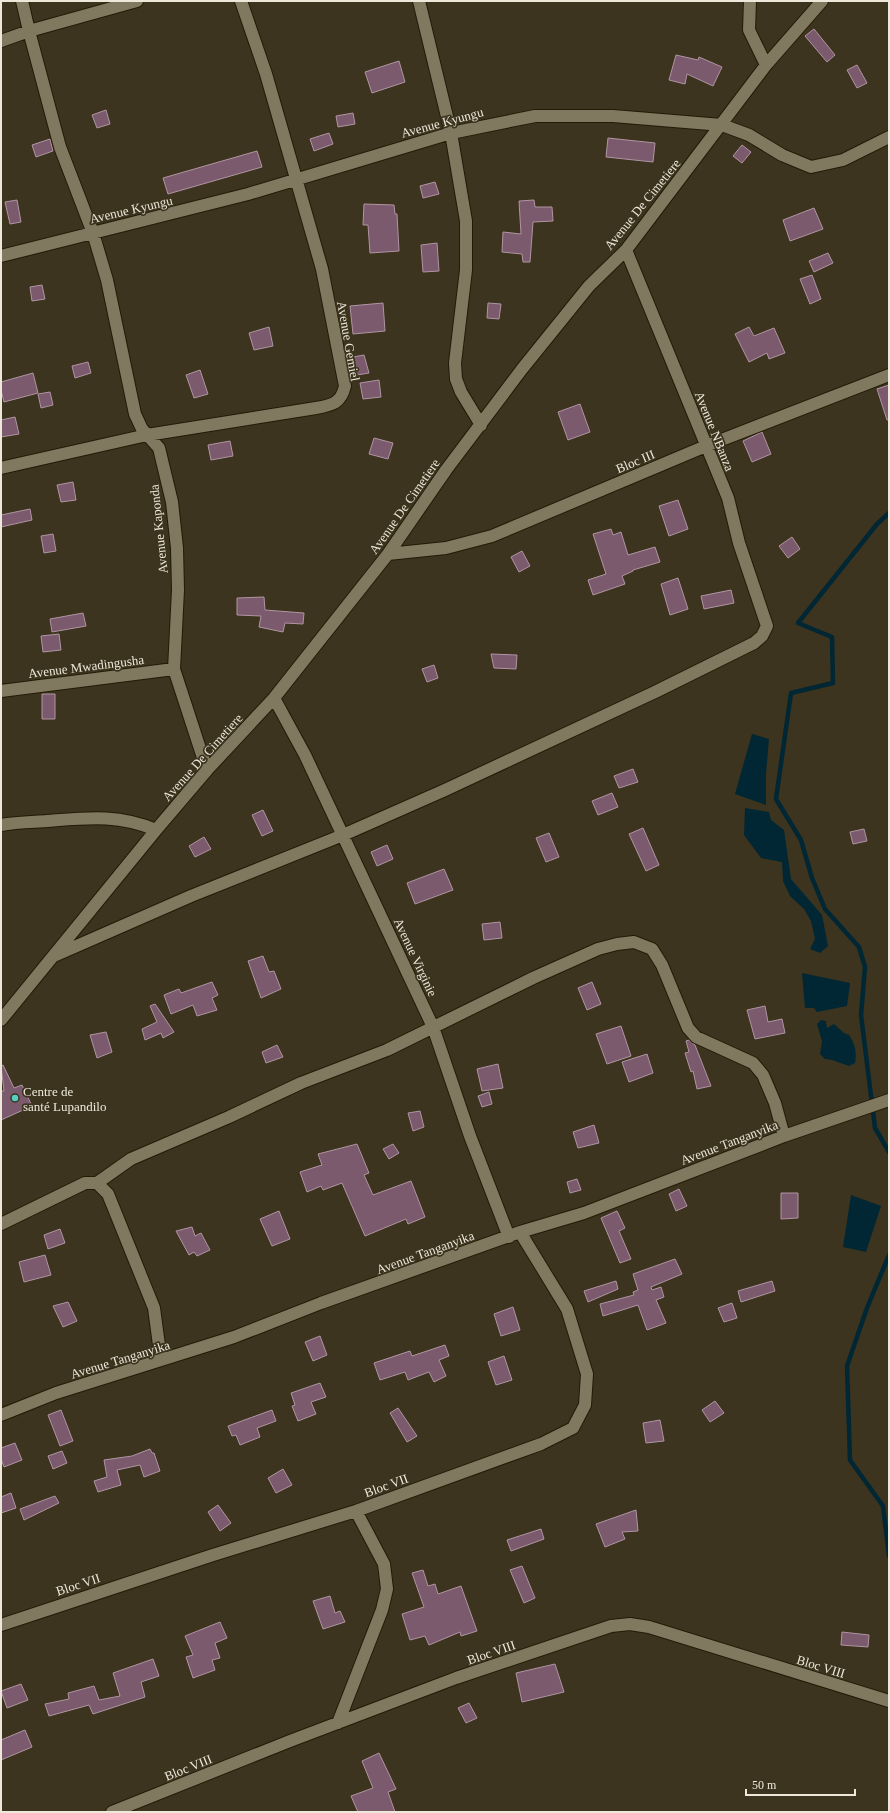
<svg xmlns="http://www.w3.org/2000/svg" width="890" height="1813" viewBox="0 0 890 1813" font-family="'Times New Roman',serif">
  <rect width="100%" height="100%" fill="#3c341e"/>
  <path fill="#002733" d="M752,734L769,739L766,774V805L735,794Z
    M745,808L769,812L771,820L784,830L791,879L822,915L828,946L820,953L810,949L815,939L811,921L804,909L790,896L783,881L782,862L761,858L744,835Z
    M802,973L850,983L847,1006L817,1012L814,1008H805Z
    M821,1020L826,1021L827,1028L834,1024L844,1033L849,1035C855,1044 857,1052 855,1063L849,1066L832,1060L825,1059L820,1054L822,1041L817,1024Z
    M851,1195L881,1206L866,1252L843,1247Z"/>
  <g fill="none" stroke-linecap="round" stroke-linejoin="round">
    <path stroke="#002733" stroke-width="4.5" d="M889,513L877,524L798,623L832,637L833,683L791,693L776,799L801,840L812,878L825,909L859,947L865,967L861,1015L875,1128L889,1152
      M889,1255L867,1308L847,1366L850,1460L883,1506L889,1556"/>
  </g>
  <path fill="#7a5a6c" stroke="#b095a3" d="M814,29L835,55L827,62L805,36Z
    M676,55L698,60L699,57L722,67L713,86L687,74L685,84L669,80Z
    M399,61L405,82L372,93L365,72Z
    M857,65L867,83L857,88L847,70Z
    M106,110L110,124L97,128L92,115Z
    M353,113L355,124L338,127L336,116Z
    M329,133L333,144L314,151L310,139Z
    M608,138L655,143L653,162L606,157Z
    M50,139L53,151L36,157L32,145Z
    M742,145L751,152L742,163L733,156Z
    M257,151L262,167L168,194L163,178Z
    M435,182L439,194L423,198L420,186Z
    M17,200L21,222L10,224L5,202Z
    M534,200L535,207H552L553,221L533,222L530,262H523L522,254L502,252L503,232L521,234L519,201Z
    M364,204L394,205L395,214H397L399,251L370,253L368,225H363Z
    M814,208L823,229L790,241L783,220Z
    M437,243L439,271L423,272L421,245Z
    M828,253L833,263L814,272L809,261Z
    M812,275L821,299L810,304L800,279Z
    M42,285L45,299L32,301L30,287Z
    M383,303L385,331L353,334L350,306Z
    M488,303L501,304L499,319L487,318Z
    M269,327L273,346L254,350L249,333Z
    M749,327L754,336L774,328L785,353L769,359L767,353L749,362L735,334Z
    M364,355L369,373L357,375L353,357Z
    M88,362L91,373L75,378L72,366Z
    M200,370L208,394L194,398L186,375Z
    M33,373L38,393L4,402L1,390V382Z
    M379,380L381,397L363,399L360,383Z
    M889,385V420H887L877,389Z
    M50,392L53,405L41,408L38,394Z
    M580,404L590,432L568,440L558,412Z
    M15,417L19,434L1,437V420Z
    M762,432L771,454L752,462L743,441Z
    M374,438L393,443L388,459L369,454Z
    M230,441L233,456L211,460L208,445Z
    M73,482L76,500L61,502L57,485Z
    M678,500L688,529L669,536L659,506Z
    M30,509L32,520L1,527V515Z
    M611,529L613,535L621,532L628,555L655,547L660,562L633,570V571L622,576L625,584L593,595L588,580L606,574L593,534Z
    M53,534L56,551L44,553L41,536Z
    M792,537L800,549L788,558L779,546Z
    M522,551L530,566L519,572L511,557Z
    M678,578L688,609L670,615L661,584Z
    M731,590L734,603L704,609L701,596Z
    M264,597L265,610L304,613L303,624L285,623L283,632L259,627L261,616L237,615V598Z
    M83,613L86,626L52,632L50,619Z
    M59,634L61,650L43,652L41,636Z
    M491,654L517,655L516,669L494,668Z
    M434,665L438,678L427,682L422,669Z
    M42,694H55V719H42Z
    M633,769L638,782L619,788L614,776Z
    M612,793L618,807L598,815L592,801Z
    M263,810L273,831L262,836L252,815Z
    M643,828L659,865L646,871L629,834Z
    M864,829L867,841L853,844L850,832Z
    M549,833L559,857L546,862L536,838Z
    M204,837L211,849L195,857L189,846Z
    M387,845L393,859L377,866L371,852Z
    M444,869L453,890L415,904L407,883Z
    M500,922L502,938L484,940L482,924Z
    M263,956L269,972L274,971L281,989L261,998L248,961Z
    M212,982L218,995L212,998L217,1010L197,1016L193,1005L171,1014L164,995L179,989L181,993Z
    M592,982L601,1004L587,1010L578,988Z
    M155,1004L174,1032L163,1038L161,1033L145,1040L142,1029L157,1022L150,1006Z
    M765,1006L768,1022L782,1019L785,1033L755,1039L747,1010Z
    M621,1026L631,1056L607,1064L596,1034Z
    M106,1032L112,1052L97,1058L90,1035Z
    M689,1040L695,1045L711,1086L697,1089L693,1071L691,1072L685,1053L689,1052L686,1041Z
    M277,1045L283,1057L266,1063L262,1052Z
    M647,1054L653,1073L629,1082L622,1062Z
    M498,1064L503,1088L482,1091L477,1069Z
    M3,1065L14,1088L22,1085L32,1106L1,1120V1091H4L1,1066Z
    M489,1092L492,1104L482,1107L478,1096Z
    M420,1111L424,1127L413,1131L408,1113Z
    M594,1125L599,1143L578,1148L573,1132Z
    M357,1144L369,1173L364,1175L373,1195L411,1181L425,1217L408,1224L406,1219L365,1236L342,1183L323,1190L321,1186L307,1192L300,1172L322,1165L318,1154Z
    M393,1144L399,1153L389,1159L383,1149Z
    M577,1179L581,1190L570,1193L567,1182Z
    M679,1189L687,1206L676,1211L669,1194Z
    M781,1193H798V1218L781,1219Z
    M279,1211L290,1239L272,1246L260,1219Z
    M617,1211L625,1228L619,1231L631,1259L620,1263L601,1218Z
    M192,1227L195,1236L201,1233L210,1250L197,1256L194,1252L189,1255L176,1231Z
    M60,1229L65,1243L48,1249L44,1235Z
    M45,1255L51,1275L24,1282L19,1262Z
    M675,1259L682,1274L651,1287L652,1290L661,1287L664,1297L656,1300L666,1323L647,1330L638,1305L603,1316L600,1304L634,1295L633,1292L638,1290L633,1274Z
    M616,1281L618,1289L588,1302L584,1291Z
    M772,1281L775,1291L741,1302L738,1291Z
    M68,1302L77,1321L63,1327L53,1306Z
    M732,1303L737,1318L724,1322L718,1308Z
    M513,1307L520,1330L501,1336L494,1314Z
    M320,1336L327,1355L313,1361L305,1342Z
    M445,1345L449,1356L439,1360L446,1376L434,1382L429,1372L408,1380L405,1372L380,1380L374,1363L410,1351L412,1356Z
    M504,1356L512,1380L496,1385L488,1362Z
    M320,1383L326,1397L311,1402L316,1414L298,1421L292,1406L295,1405L291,1393Z
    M715,1401L724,1413L710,1422L702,1410Z
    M398,1408L417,1436L407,1442L390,1413Z
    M61,1410L73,1441L60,1446L48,1415Z
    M272,1410L276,1421L257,1428L260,1437L240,1445L236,1435L232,1436L228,1426Z
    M660,1420L664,1441L646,1443L643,1423Z
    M15,1443L22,1460L4,1467L1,1459V1448Z
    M150,1449L152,1453H154L160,1471L144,1477L140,1465L117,1470L121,1485L98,1492L94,1481L107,1477L104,1460L132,1456Z
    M62,1451L67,1463L53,1469L48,1456Z
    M283,1469L292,1485L276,1493L268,1478Z
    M11,1493L16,1508L1,1513V1497Z
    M55,1496L59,1503L24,1520L20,1509Z
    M218,1505L231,1523L220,1531L208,1512Z
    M636,1510L638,1531L622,1532L625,1539L605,1547L596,1524Z
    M541,1529L544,1539L511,1551L507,1540Z
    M522,1566L535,1598L524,1603L510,1570Z
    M423,1570L428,1586L435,1584L438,1594L461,1586L477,1631L461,1636L460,1632L429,1645L425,1636L410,1640L402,1614L424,1607L412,1573Z
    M330,1596L335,1613L340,1611L345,1622L323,1629L313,1601Z
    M220,1622L227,1638L215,1643L220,1658L212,1660L215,1670L193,1678L186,1657L193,1655L185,1636Z
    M842,1632L869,1635L868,1647L841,1645Z
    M153,1659L159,1676L141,1682L145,1697L93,1714L89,1705L49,1716L45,1704L69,1699L68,1693L94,1686L99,1700L120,1696L113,1673Z
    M555,1664L564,1692L522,1702L516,1673Z
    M21,1684L28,1700L7,1708L1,1691Z
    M469,1703L477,1718L466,1723L458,1708Z
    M25,1730L32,1747L1,1760V1740Z
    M379,1753L396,1789L388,1792L395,1812H358L351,1796L373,1788L362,1761Z"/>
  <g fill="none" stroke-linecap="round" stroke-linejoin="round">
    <g stroke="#231b06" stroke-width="14">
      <path id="street" d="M22,1L29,31L60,147L93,233L107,280L135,414L142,429L159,448L172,502L177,548L178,590L174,669L207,770
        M419,1L451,133L466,221V270L455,363L456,379L461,392L481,425
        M750,1L749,30L766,65
        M1,41L29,31L137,1
        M1,256L248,194L451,133L535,116H613L722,125L749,135L782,155L811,167L843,160L889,137
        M1,468L147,435L316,408C333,405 341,403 345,386L322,269L266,74L241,1
        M388,554L446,548L492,536L706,446L889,375
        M1,691L174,669
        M274,698L305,755L433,1027L470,1136L509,1237
        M1,825C16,822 32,822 47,821C87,818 118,814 156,830
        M56,955L191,896L343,835L445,790L655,692L754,643L762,636L767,626L739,543L728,498L626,250
        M1,1020L156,830L207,770L274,698L388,554L446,470L522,369L589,286L626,250L766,65L822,1
        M97,1183L131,1159L229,1117L301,1083L387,1050L533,978L598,949L617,944L634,942L652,949L662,965L688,1028L696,1037L753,1063L763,1075L775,1103L784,1136
        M1,1224L85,1183H97L108,1194L154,1308L161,1360
        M1,1415L56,1393L234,1337L321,1303L520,1232L584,1213L784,1136L889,1100
        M1,1625L213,1555L356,1511L541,1444L573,1428L585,1405L587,1374L567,1309L520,1232
        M338,1723L382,1610L387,1589L384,1564L356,1511
        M112,1812L290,1741L456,1678L611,1626L630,1624L649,1627L889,1701"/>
    </g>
    <use href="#street" stroke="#817860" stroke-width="12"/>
  </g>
  <circle fill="#57cec2" stroke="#3c341e" stroke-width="1.5" cx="15" cy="1098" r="4"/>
  <g text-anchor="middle" stroke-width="3.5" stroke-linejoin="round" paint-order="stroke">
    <g font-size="13" fill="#ede8da" stroke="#3c341e">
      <text transform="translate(442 122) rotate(-15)" y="5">Avenue Kyungu</text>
      <text transform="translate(642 204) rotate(-51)" y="5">Avenue De Cimetiere</text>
      <text transform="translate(131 209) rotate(-13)" y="5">Avenue Kyungu</text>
      <text transform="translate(349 341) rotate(80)" y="5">Avenue Gemiel</text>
      <text transform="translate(715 431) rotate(68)" y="5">Avenue NBanza</text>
      <text transform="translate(635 461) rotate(-23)" y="5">Bloc III</text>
      <text transform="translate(404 506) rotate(-55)" y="5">Avenue De Cimetiere</text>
      <text transform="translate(158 529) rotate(-96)" y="5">Avenue Kaponda</text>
      <text transform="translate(86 666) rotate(-7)" y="5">Avenue Mwadingusha</text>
      <text transform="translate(202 757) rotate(-48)" y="5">Avenue De Cimetiere</text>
      <text transform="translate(416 957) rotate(65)" y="5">Avenue Virginie</text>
      <text transform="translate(729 1142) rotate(-21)" y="5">Avenue Tanganyika</text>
      <text transform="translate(425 1252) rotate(-20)" y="5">Avenue Tanganyika</text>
      <text transform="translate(120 1359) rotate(-17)" y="5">Avenue Tanganyika</text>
      <text transform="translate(386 1485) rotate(-20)" y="5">Bloc VII</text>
      <text transform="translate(78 1584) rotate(-18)" y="5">Bloc VII</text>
      <text transform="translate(491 1652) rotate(-19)" y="5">Bloc VIII</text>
      <text transform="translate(821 1666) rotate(17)" y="5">Bloc VIII</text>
      <text transform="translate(188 1767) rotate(-22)" y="5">Bloc VIII</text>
    </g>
    <g font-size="13" fill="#ede8da" stroke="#3c341e" text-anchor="start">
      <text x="23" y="1096">Centre de<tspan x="23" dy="15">santé Lupandilo</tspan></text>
    </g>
  </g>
  <rect width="890" height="1813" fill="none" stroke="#ede8da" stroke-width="4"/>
  <path d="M746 1789v6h109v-6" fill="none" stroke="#ede8da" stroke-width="2"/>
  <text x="752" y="1789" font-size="12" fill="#ede8da" stroke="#3c341e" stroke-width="3" paint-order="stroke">50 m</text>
</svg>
